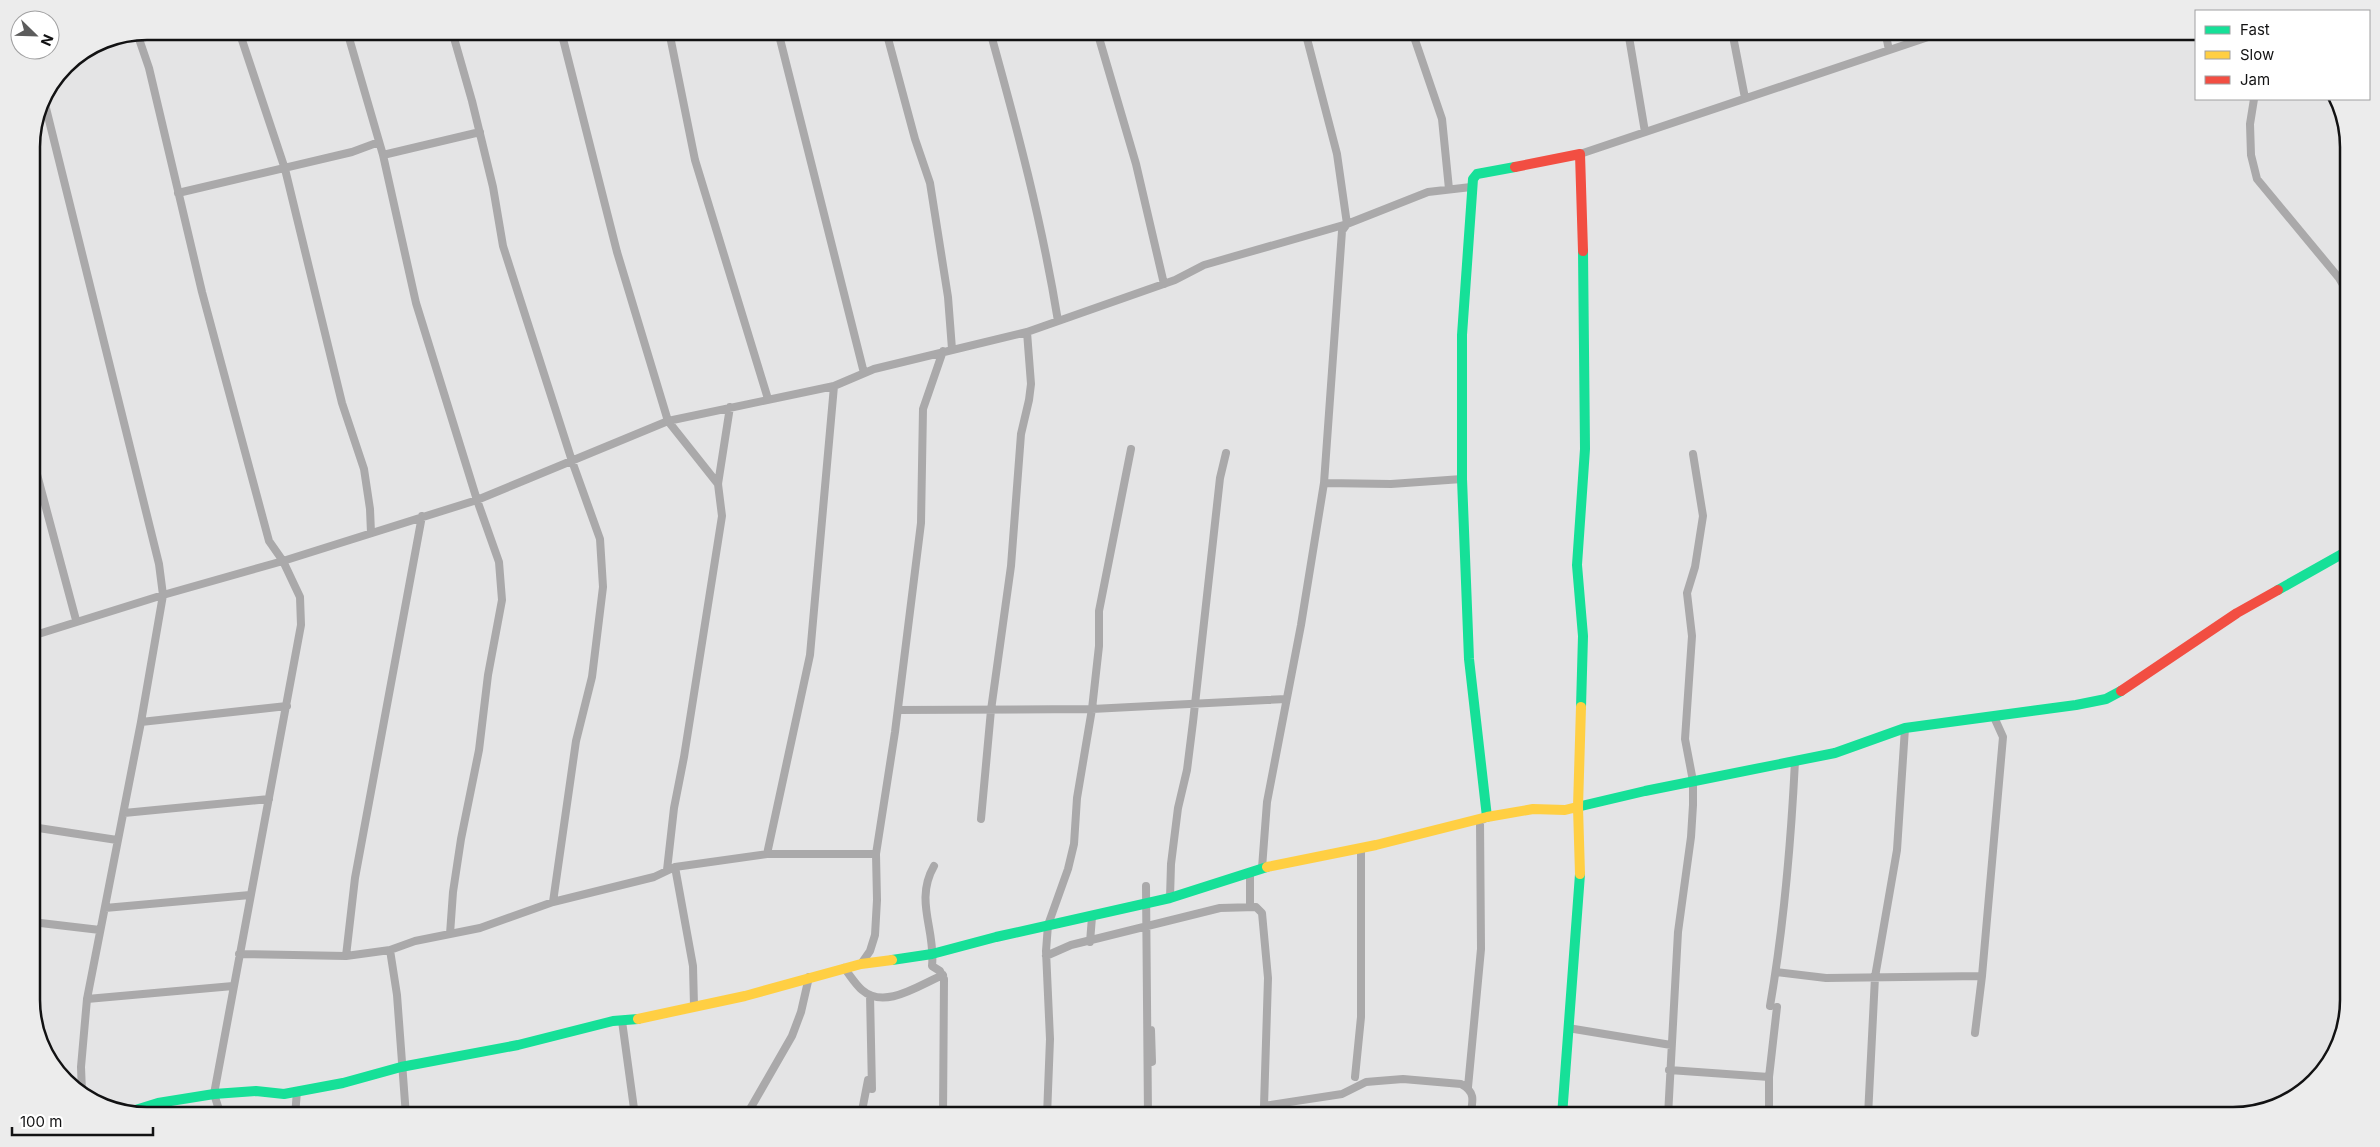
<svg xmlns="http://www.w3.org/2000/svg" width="2380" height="1147" viewBox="0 0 2380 1147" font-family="Inter,sans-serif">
  <rect width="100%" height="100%" fill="#e4e4e5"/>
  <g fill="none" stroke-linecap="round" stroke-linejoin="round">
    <path stroke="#aaa9aa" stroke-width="8" d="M239,31L285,169L342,403L364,469L370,509L371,533
      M347,31L383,155L416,303L477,500L499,562L502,600L488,675L479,750L461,839L453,892L450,934
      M452,31L472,101L493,187L503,246L572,461L600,539L603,587L592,677L576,741L553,902
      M561,31L617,252L668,421L718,484
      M669,31L695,160L768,399
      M778,31L864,373
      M886,31L915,139L930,183L948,297L952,349
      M990,31C1017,128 1042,222 1058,321
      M1097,31L1136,164L1164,284
      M1412,31L1442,119L1449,189
      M1628,31L1645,132
      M1732,31L1745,98
      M1885,31L1889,50
      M137,33L149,68L202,292L269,541L283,561L300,597L301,625L214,1094L221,1116
      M43,96L159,564L163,595L141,722L87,999L81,1067L82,1092
      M2254,99L2250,124L2251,155L2257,179L2339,278L2349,295
      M1580,154L1946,31
      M383,155L480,132
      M178,193L352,152L379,142
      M31,452L76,620
      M1324,483L1391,484L1462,479
      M32,636L163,595L283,561L477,500L668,421L834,386L874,369L1027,332L1175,280L1204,265L1347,224L1428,192L1471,187
      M898,710L1092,709L1286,699
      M141,722L287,706
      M124,813L269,799
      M981,819L991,710L1011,566L1021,434L1029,400L1031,384L1027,332
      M32,827L117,840
      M767,854L810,655L834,386
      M934,866C914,901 936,930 932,966L940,971L944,979L943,1116
      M675,867L693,966L694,1006
      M1262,868L1267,802L1301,625L1324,483L1342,231L1347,224L1337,154L1305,31
      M667,870L674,808L684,757L722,516L718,484L730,407
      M1250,872V906
      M1146,886L1148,1116
      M1170,898L1171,864L1178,808L1187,770L1193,722L1220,478L1226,453
      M105,908L250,895
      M32,922L100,930
      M1090,942L1092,917
      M390,950L397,995L406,1116
      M239,954L346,956L355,878L422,516
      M346,956L390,950L415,941L480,928L553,902L654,877L675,867L767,854H876
      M1046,956L1071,945L1220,908L1256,907L1262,913L1268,978L1264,1106L1342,1094L1366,1082L1378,1081L1403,1079L1461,1084C1476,1092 1473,1101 1470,1116
      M861,964L870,951L875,935L877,900L876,854L895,732L921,523L923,409L943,351
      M844,968C850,975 855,984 862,990C885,1010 919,985 943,975
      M1776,972L1826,978L1982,976
      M870,995L872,1089
      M87,999L233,986
      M1770,1006C1784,925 1791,842 1795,761
      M622,1021L635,1116
      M1568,1028L1671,1045
      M1151,1030L1152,1062
      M1975,1033L1982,976L2003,737L1994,717
      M1669,1070L1769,1077
      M1355,1077L1361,1017V848
      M1468,1087L1481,949L1480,821L1486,818
      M295,1116L297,1091
      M746,1116L792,1036L801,1012L809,977
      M861,1116L868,1080
      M1047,1116L1050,1039L1046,951L1048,925L1068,869L1074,844L1077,798L1092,709L1099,646V611L1131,449
      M1668,1116L1678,932L1691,837L1693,805V781L1685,739L1692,636L1687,593L1695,567L1703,516L1693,454
      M1769,1116V1077L1777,1007
      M1868,1116L1875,977L1897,850L1905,728"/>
    <path stroke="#16e098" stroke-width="10" d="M2278,590L2349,550
      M1581,707L1583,636L1577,565L1585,449L1583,251
      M1577,807L1645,791L1835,753L1905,728L2076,705L2106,699L2121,691
      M1487,817L1469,659L1462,479V335L1473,179L1477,174L1515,167
      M892,960L932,954L996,937L1170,898L1267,867
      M129,1112L158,1103L214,1094L256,1091L284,1094L343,1083L401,1067L518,1045L613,1021L638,1019
      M1562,1116L1580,874"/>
    <path stroke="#ffcf43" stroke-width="10" d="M1267,867L1376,845L1487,817L1533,809L1565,810L1577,807
      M1580,874L1578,807L1581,707
      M638,1019L745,996L861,964L892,960"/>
    <path stroke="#f24e42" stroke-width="10" d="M1515,167L1580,154L1583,251
      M2121,691L2237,613L2278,590"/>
  </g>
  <path d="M0 0H2380V1147H0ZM147 40H2233A107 107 0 0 1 2340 147V1000A107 107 0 0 1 2233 1107H147A107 107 0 0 1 40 1000V147A107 107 0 0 1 147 40Z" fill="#ececec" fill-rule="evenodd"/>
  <path fill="none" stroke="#121213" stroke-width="2.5" d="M147 40H2233A107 107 0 0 1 2340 147V1000A107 107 0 0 1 2233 1107H147A107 107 0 0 1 40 1000V147A107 107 0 0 1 147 40Z"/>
  <rect x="2195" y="10" width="175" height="90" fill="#ffffff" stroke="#a0a0a1"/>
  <rect x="2205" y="26" width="25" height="8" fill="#16e098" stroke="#a0a0a1"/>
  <text x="2240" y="35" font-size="15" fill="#121213">Fast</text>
  <rect x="2205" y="51" width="25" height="8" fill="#ffcf43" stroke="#a0a0a1"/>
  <text x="2240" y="60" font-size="15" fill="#121213">Slow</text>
  <rect x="2205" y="76" width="25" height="8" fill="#f24e42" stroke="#a0a0a1"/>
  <text x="2240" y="85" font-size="15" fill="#121213">Jam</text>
  <g transform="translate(35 35) rotate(113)"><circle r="24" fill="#ffffff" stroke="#a0a0a1"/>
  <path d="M0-4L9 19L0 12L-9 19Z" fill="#5c5c5c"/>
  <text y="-8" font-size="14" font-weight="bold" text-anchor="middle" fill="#121213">N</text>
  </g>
  <path d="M12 1127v8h141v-8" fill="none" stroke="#121213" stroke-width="2.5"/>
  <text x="20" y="1127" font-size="15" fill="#121213" stroke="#ffffff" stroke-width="4" paint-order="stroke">100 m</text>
</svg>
